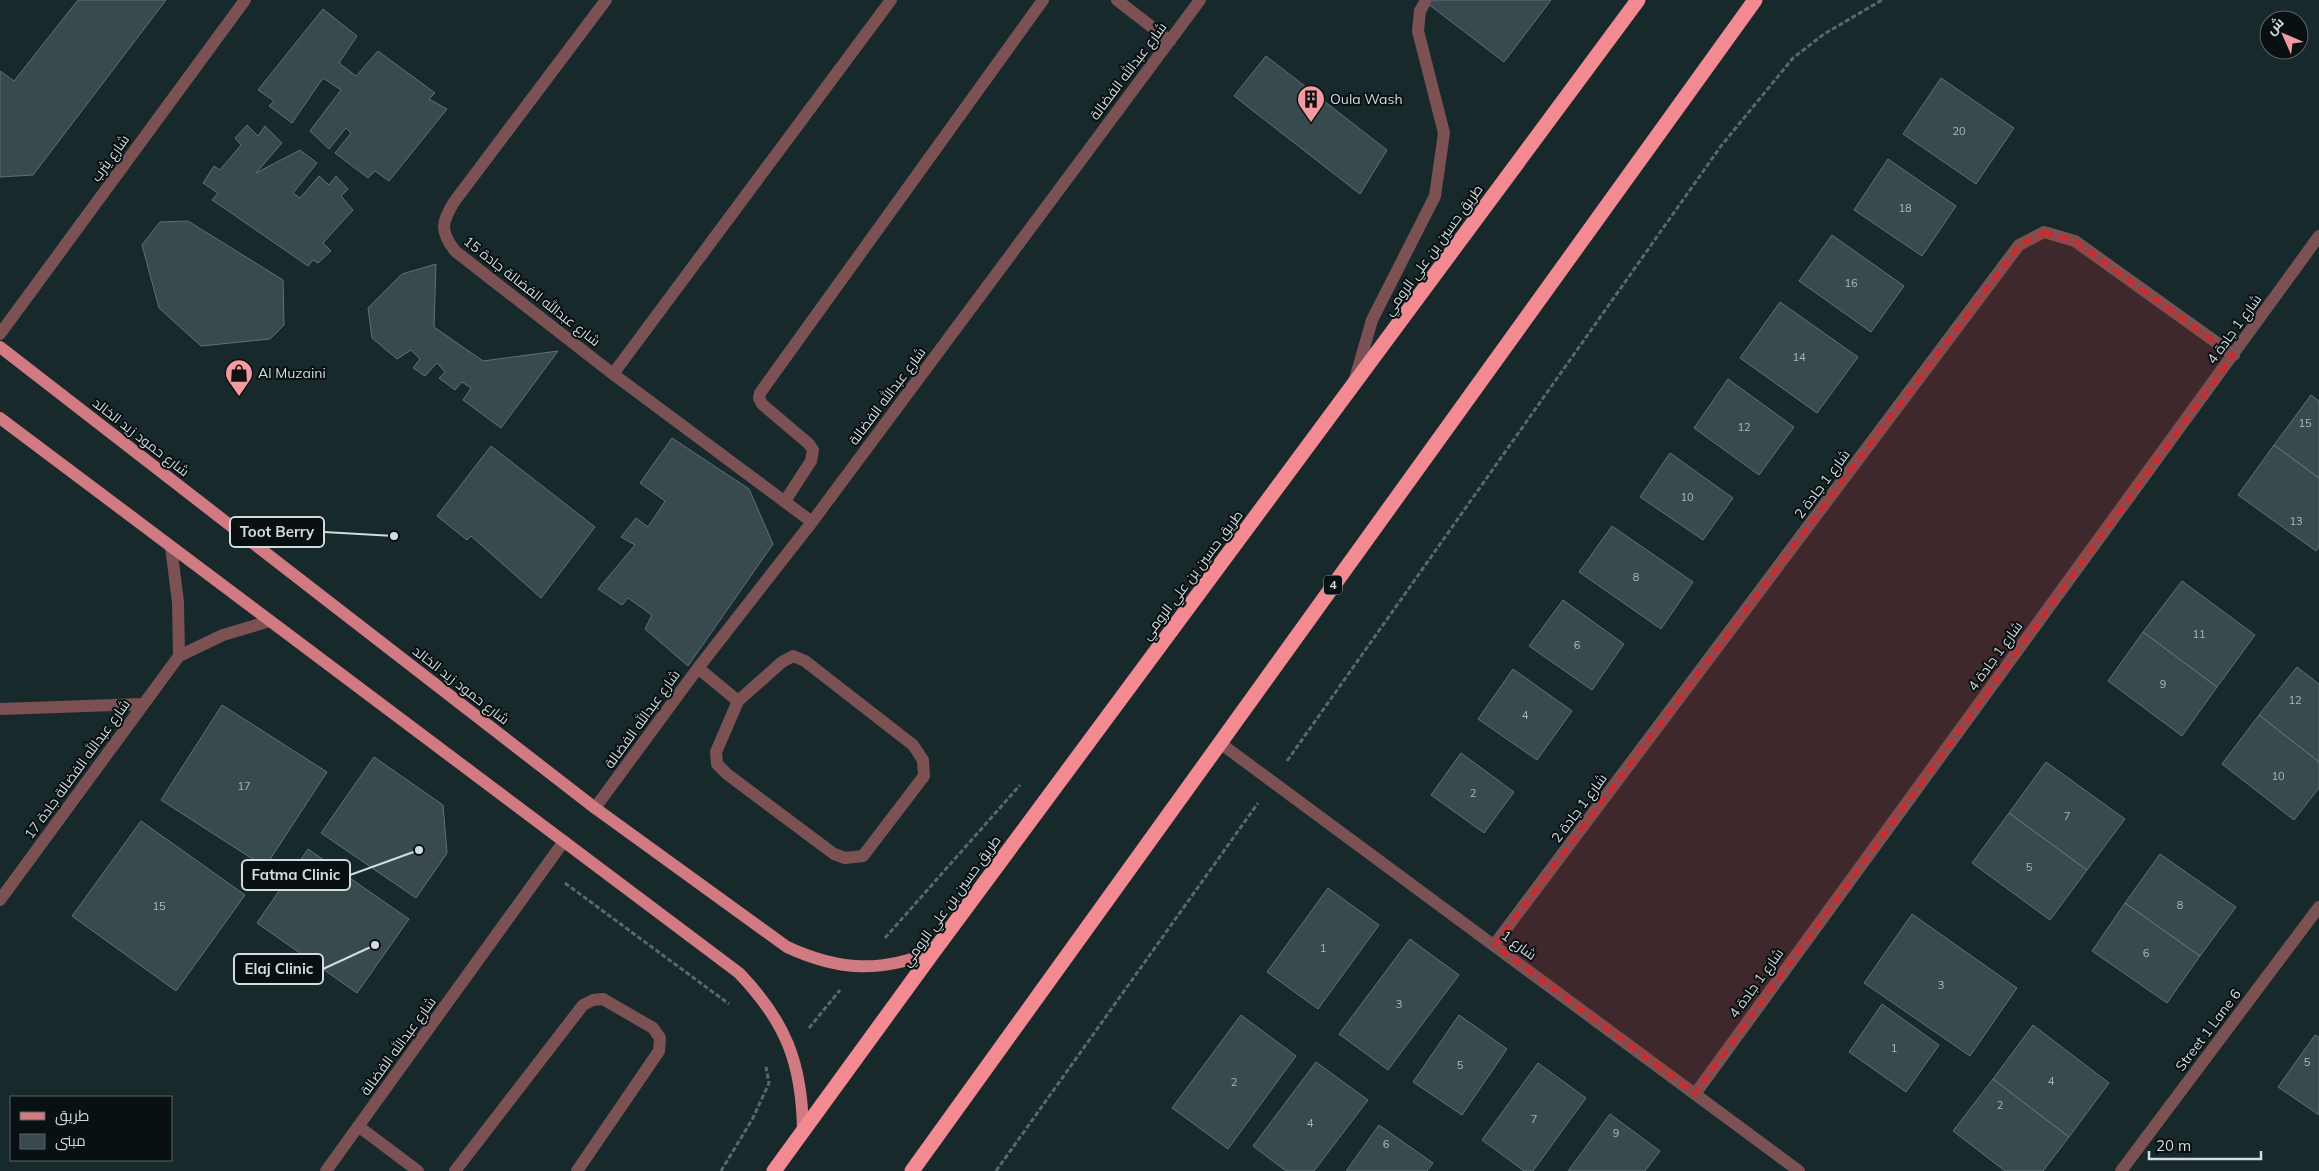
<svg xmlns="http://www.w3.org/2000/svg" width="2319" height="1171" viewBox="0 0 2319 1171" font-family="Mulish,Cairo,sans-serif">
  <rect width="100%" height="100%" fill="#18292c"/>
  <path fill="#384a4e" stroke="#5e7175" d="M78,0H166L33,175L0,177V71L14,81Z
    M1423,0H1551L1504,62Z
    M323,9L357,36L339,63L356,76L378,51L435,93L429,99L447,109L389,181L375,171L368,178L335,153L351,133L346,128L329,149L310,131L341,90L323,78L292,123L269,106L274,101L258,90Z
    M1266,56L1387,150L1360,194L1234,96Z
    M1941,78L2014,128L1976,184L1903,134Z
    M247,125L258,136L265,126L282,143L256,173L300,150L317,163L293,193L300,198L319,176L329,185L336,176L348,189L341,196L353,210L323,243L331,251L318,263L313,260L308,266L224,208L212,200L218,193L203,183L214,166L220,170L241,145L235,138Z
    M1888,159L1956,206L1922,256L1854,210Z
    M188,221L283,280L284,325L270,339L201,346L159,308L142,245L160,222Z
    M1832,235L1904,286L1871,332L1799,281Z
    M436,264L434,327L483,361L558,351L501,428L463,400L471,388L462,382L455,390L439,378L445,372L437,363L425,376L413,368L420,359L411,350L397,359L372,338L368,308L402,274Z
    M1780,302L1858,357L1817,413L1740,358Z
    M1728,379L1794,427L1759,475L1694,428Z
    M2311,395L2319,401V478L2274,445Z
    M672,438L749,489L773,544L688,666L645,629L652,615L628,598L622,605L598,589L635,545L621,537L636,518L648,527L665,501L640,483Z
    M2274,445L2319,478V547L2316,551L2238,495Z
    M491,446L595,527L541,598L471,536L467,540L437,516Z
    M1670,453L1733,498L1703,540L1640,497Z
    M1612,526L1693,582L1661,629L1579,572Z
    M2182,581L2255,635L2217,687L2143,632Z
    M1563,600L1624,644L1592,690L1529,646Z
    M2143,632L2217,687L2182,736L2108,681Z
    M2297,667L2319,684V762L2259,715Z
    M1513,669L1572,711L1537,760L1478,719Z
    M222,705L327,772L265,867L161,800Z
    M2259,715L2319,762V788L2294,820L2222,764Z
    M1461,753L1514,792L1484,833L1431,795Z
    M374,757L443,805L447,853L416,898L321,833Z
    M2046,762L2125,819L2087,870L2009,813Z
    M2009,813L2087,870L2050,920L1972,863Z
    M141,821L245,895L176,991L72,916Z
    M308,849L409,919L357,993L257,923Z
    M2160,854L2236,907L2200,956L2125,903Z
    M1328,888L1379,925L1318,1009L1267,972Z
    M2125,903L2200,956L2167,1003L2092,951Z
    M1912,914L2017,988L1970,1056L1864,983Z
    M1410,939L1459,975L1388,1070L1339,1034Z
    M1882,1004L1939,1045L1906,1092L1849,1052Z
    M1241,1015L1296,1056L1228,1149L1172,1108Z
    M1459,1015L1507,1049L1462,1115L1413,1082Z
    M2033,1025L2109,1083L2069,1137L1993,1079Z
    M2315,1035L2319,1037V1115L2278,1087Z
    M1316,1062L1368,1100L1314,1171H1286L1253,1146Z
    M1538,1063L1586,1098L1533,1171H1524L1482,1140Z
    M1993,1079L2069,1137L2043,1171H2005L1953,1131Z
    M1610,1114L1660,1151L1645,1171H1568Z
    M1379,1125L1433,1163L1427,1171H1346Z"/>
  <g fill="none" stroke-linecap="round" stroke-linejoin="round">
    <path stroke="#5a686b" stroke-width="3" stroke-dasharray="5 2.5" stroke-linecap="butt" d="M1287,761L1721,146L1793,58L1824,34L1882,0
      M565,883L729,1004
      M885,938L1020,785
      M809,1028L840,990
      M721,1171L753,1118L769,1083L766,1067
      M996,1171L1258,803"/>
    <path stroke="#7c5154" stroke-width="12" d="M606,0L454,202C441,223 440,231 455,251L613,374L812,522
      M1117,0L1170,41
      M0,334L245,0
      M613,374L891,0
      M1355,379L1372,320L1435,196L1444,133L1418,31L1420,11L1425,2
      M785,501L811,461L813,450L809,444L762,404L759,398L760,393L1043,0
      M171,547L178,602L179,656
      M698,668L738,701L782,662L793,656L805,661L913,745L923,760L924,776L863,856L845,858L834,854L727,774L717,764L716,752L738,701
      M0,709L143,704
      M1220,743L1799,1171
      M595,808L698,668L812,522L1200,0
      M0,900L179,656L223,635L270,621
      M1494,945L2019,245L2044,232L2075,241L2234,355
      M1695,1094L2319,236
      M358,1126L418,1171
      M326,1171L564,841
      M455,1171L583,1005L593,1000L603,999L653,1028L660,1038L659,1051L577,1171
      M2121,1171L2319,907"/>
    <path stroke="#d27a81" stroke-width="12" d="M0,347L595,808L787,947C839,971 881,973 934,951
      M0,418L739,973C786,1022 802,1063 803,1131"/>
    <path stroke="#f38a92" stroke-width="15" d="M774,1171L934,951L1638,0
      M912,1171L1755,0"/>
  </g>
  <path fill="#d62828" fill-opacity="0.2" stroke="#d62828" stroke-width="4" stroke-dasharray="10 6" stroke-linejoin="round" d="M2044,232L2075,241L2234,355L1695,1094L1494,945L2019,245Z"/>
  <defs>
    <g id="building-pin" transform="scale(1.4375)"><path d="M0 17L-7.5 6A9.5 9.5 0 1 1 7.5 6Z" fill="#f49aa0" stroke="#091012"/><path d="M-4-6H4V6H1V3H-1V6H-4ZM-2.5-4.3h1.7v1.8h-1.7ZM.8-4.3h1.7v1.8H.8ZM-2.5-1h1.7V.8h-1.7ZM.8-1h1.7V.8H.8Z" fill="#111"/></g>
    <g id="shop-pin" transform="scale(1.4375)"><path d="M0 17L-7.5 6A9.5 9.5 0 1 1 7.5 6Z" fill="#f49aa0" stroke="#091012"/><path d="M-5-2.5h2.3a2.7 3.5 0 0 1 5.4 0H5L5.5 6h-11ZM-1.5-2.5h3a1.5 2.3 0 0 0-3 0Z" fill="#111"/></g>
  </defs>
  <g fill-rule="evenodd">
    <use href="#building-pin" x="1311" y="99"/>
    <use href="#shop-pin" x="239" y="373"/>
  </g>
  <g text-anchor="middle" stroke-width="4" stroke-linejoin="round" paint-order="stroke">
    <g font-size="11" fill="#acb8bb">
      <text x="1959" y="135">20</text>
      <text x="1905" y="212">18</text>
      <text x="1851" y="287">16</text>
      <text x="1799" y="361">14</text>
      <text x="2305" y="427">15</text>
      <text x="1744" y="431">12</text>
      <text x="1687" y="501">10</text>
      <text x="2296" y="525">13</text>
      <text x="1636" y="581">8</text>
      <text x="2199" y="638">11</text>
      <text x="1577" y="649">6</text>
      <text x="2163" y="688">9</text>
      <text x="2295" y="704">12</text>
      <text x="1525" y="719">4</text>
      <text x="2278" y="780">10</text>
      <text x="244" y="790">17</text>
      <text x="1473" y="797">2</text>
      <text x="2067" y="820">7</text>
      <text x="2029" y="871">5</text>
      <text x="2180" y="909">8</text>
      <text x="159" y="910">15</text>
      <text x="1323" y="952">1</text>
      <text x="2146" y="957">6</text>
      <text x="1941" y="989">3</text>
      <text x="1399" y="1008">3</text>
      <text x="1894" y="1052">1</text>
      <text x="2307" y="1066">5</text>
      <text x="1460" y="1069">5</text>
      <text x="2051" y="1085">4</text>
      <text x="1234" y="1086">2</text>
      <text x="2000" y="1109">2</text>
      <text x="1534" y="1123">7</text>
      <text x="1310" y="1127">4</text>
      <text x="1616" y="1137">9</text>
      <text x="1386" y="1148">6</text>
    </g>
    <rect fill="#091012" stroke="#969fa2" stroke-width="1" x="1324" y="575.5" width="18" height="19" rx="4"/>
    <g font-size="12" font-weight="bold" fill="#d2dcdf">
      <text x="1333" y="589">4</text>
    </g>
    <g font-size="14" fill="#d2dcdf" stroke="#091012">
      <text transform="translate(1128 71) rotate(-53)" y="5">شارع عبدالله الفضالة</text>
      <text transform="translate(110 158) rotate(-54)" y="5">شارع يثرب</text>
      <text transform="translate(1433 250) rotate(-54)" y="5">طريق حسين بن علي الرومي</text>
      <text transform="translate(532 291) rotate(38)" y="5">شارع عبدالله الفضالة جادة 15</text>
      <text transform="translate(2234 329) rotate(-54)" y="5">شارع 1 جادة 4</text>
      <text transform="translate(887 396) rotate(-53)" y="5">شارع عبدالله الفضالة</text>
      <text transform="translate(141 437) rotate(38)" y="5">شارع حمود زيد الخالد</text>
      <text transform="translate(1822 484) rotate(-53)" y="5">شارع 1 جادة 2</text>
      <text transform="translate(1192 575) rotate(-53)" y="5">طريق حسين بن علي الرومي</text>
      <text transform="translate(1995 656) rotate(-54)" y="5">شارع 1 جادة 4</text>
      <text transform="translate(461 685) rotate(38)" y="5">شارع حمود زيد الخالد</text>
      <text transform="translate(642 719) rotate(-54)" y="5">شارع عبدالله الفضالة</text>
      <text transform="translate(77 769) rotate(-54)" y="5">شارع عبدالله الفضالة جادة 17</text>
      <text transform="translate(1579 808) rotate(-53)" y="5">شارع 1 جادة 2</text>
      <text transform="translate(951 901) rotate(-54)" y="5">طريق حسين بن علي الرومي</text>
      <text transform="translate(1519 945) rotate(36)" y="5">شارع 1</text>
      <text transform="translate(1756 983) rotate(-54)" y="5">شارع 1 جادة 4</text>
      <text transform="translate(2208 1030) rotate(-53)" y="5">Street 1 Lane 6</text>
      <text transform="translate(398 1046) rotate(-54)" y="5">شارع عبدالله الفضالة</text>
    </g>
    <g font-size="14" fill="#d2dcdf" stroke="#091012" text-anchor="start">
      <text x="1330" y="104">Oula Wash</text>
      <text x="258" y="378">Al Muzaini</text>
    </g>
  </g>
  <path fill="none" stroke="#d2dcdf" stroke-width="2" d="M394 536L324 532M419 850L350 875M375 945L323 969"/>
  <g fill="#d2dcdf" stroke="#091012" stroke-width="2">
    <circle cx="394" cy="536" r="5"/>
    <circle cx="419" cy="850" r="5"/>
    <circle cx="375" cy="945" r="5"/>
  </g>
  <g fill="#091012" stroke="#d2dcdf" stroke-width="2">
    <rect x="230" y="517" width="94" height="30" rx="5"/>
    <rect x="242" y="860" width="108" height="30" rx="5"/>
    <rect x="234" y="954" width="89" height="30" rx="5"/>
  </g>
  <g font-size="15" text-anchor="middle" font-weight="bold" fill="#d2dcdf">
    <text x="277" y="537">Toot Berry</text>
    <text x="296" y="880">Fatma Clinic</text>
    <text x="279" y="974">Elaj Clinic</text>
  </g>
  <rect x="10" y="1096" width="162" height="65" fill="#091012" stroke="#596264"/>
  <rect x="20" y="1112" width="25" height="8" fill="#d27a81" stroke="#596264"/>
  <text x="55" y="1121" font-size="15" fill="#d2dcdf">طريق</text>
  <rect x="20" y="1134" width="25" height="15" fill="#384a4e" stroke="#596264"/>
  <text x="55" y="1146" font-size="15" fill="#d2dcdf">مبنى</text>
  <g transform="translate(2284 35) rotate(315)"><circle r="24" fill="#091012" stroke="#596264"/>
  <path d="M0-4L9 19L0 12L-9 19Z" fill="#f49aa0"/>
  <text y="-8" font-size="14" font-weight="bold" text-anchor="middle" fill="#d2dcdf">ش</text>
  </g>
  <path d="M2149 1151v8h112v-8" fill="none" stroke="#d2dcdf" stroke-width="2.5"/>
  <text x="2156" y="1151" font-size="15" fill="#d2dcdf" stroke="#091012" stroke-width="4" paint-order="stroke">20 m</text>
</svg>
